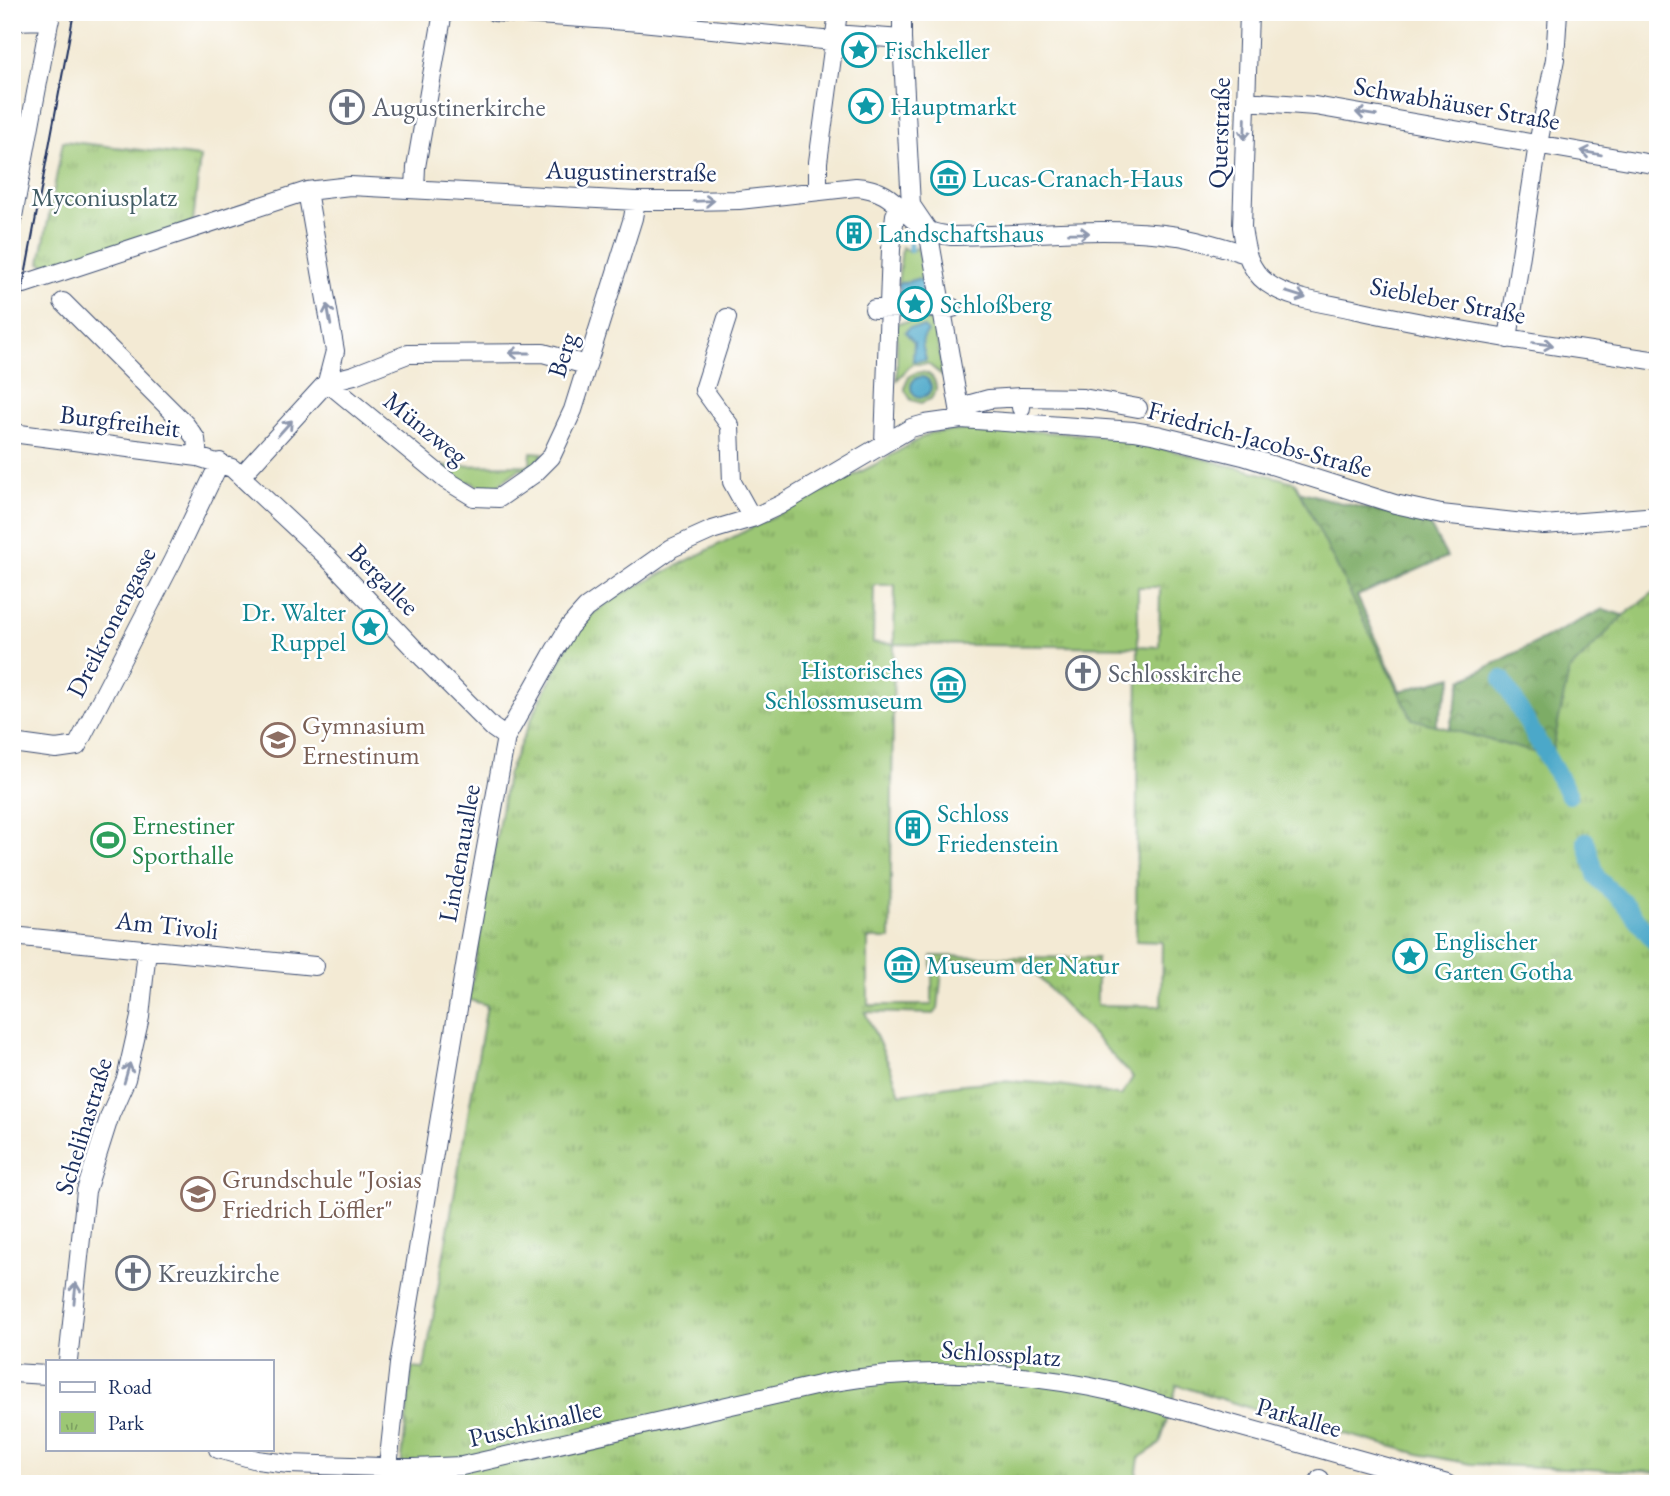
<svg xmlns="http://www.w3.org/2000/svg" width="1670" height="1496" viewBox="0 0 1670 1496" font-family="'EB Garamond',serif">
  <defs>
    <pattern id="forest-crowns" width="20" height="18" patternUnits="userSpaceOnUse" patternTransform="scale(1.75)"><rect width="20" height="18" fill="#7dac66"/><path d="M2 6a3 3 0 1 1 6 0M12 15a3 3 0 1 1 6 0" fill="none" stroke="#668c57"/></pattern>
    <pattern id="park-tufts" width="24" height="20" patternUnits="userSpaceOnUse" patternTransform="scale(1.75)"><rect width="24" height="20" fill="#9cc774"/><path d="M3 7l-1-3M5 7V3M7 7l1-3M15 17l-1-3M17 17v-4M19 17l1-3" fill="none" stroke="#7ea262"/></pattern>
  </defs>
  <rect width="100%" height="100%" fill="#fff"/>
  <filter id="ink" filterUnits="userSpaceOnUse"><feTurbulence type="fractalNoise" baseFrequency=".0143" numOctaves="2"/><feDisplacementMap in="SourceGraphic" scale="14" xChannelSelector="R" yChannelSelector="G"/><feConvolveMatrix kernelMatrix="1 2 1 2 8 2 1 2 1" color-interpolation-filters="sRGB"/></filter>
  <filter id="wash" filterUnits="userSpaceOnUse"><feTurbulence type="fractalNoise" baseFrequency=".00686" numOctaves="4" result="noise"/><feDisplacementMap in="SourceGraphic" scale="28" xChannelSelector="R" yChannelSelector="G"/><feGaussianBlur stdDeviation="1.57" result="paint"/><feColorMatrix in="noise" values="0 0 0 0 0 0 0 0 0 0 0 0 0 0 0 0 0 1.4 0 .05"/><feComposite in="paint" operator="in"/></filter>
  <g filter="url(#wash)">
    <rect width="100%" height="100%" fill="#f3ead4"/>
    <path fill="#9cc774" stroke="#5c7b69" stroke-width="2" d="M902,247L910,252L917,247L926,282L917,279L898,284Z
      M934,320L943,376L928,364H912L897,380V323Z
      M921,372C931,373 936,379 936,390L931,399L921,403L911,400L905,390C905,380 910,373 921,372Z
      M531,452L544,453L526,473L521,468L499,484L502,489L493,494L469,481L466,485L442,466L530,465Z"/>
    <path fill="url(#forest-crowns)" stroke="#4c6e62" stroke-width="2" d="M1227,471L1342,503L1428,522L1447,557L1357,596L1400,691L1453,677L1428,745Z
      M1603,609L1628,617L1577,784L1444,749L1462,680Z"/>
    <path fill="url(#park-tufts)" stroke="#5c7b69" stroke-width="2" fill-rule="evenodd" d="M63,141L200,157L193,223L50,266L40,263Z
      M987,428L1118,437L1295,482L1412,719L1551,757L1569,671L1623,616L1658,589V1472L1471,1464L1419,1454L1253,1409L1177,1385L1160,1444L1139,1458L1135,1484H399L412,1368L424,1369L487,1005L469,1000L507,775L533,715L569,643L591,615L614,598L874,465L930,433ZM874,585H895L894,644L873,643ZM1138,587H1160L1159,647L1138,646ZM894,644L1138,647L1136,941L1162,942L1161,1006L1097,1005V958L932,956V1005H868V939H890ZM943,961H1023L1133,1077L1121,1096C1069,1085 1017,1077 964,1084C943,1086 921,1092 900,1094L891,1069L865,1012L934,1014L938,1009Z"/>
    <path fill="#4ba8c9" stroke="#336c94" stroke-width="2" d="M917,279L926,282L923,295L911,300L902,296L898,284Z
      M924,327L928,332C918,341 924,349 926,360L913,361L914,342L905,332L909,328Z
      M911 387a10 10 0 1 1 20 0a10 10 0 1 1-20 0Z"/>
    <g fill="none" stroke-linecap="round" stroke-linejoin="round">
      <path stroke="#4ba8c9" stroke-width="5" d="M910,244V250"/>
      <path stroke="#4ba8c9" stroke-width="18" d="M1502,679L1569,795
        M1586,841L1597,878L1622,901L1658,946"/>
    </g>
  </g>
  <g filter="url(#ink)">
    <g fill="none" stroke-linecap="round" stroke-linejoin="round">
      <g stroke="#3b4b70" stroke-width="20">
        <path id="minor" d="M494,12L641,22L833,41
          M902,12V39L911,205L928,230L961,419
          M1249,12L1242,227C1245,249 1248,269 1267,283C1290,300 1326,303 1353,309C1454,331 1556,346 1658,361
          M12,21L50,20
          M834,34L902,39
          M1246,101L1315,106L1658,165
          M415,189L416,167L443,12
          M818,191V162L838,12
          M12,222L51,12
          M12,282L24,284L307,191L350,186L636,201H689L739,200L856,187C896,190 898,213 928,230C934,234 943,234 950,236C1024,236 1104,225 1178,236C1201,240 1223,247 1246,254
          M63,302L185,424L196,439L198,457
          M874,309L953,308
          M727,318L704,390L730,426L732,482L752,518
          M1508,339L1538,144L1555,59L1558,12
          M327,382L446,480L474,497L499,498L535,473L551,457L573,410L633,218L636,201
          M327,382L354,375L408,354L543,353L586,365
          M1021,397L1083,398L1138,408
          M961,419L971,404L989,399L1021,397V408
          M12,433L198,457L232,468L326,556L424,659L493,728L506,737
          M884,443L891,249L895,215L900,206
          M242,475L327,382L335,351L307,191
          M12,743L56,749L77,746L173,560L220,462
          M12,936L315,966
          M68,1361L86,1191L110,1115L126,1079L140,1017L147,949
          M12,1373L47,1375
          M218,1449L257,1460L289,1464L413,1468L462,1466L828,1383C923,1366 1025,1371 1119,1393L1447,1484
          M388,1467L399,1364L468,948L506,737L555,650L569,627L586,608L672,548L712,530L752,518L780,505L911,428L925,424L961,419L1134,431L1157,435L1243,456L1395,504L1441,514L1544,525L1658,516
          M1318,1484L1320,1479"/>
      </g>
      <use href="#minor" stroke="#fff" stroke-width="18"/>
      <path stroke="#1b2f5e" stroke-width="2" d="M12,346L74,12"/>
    </g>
    <defs><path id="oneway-shaft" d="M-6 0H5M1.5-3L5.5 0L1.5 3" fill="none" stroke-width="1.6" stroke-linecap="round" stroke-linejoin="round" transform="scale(1.75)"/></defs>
    <g stroke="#8d97ae">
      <use href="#oneway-shaft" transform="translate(1366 114) rotate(-171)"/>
      <use href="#oneway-shaft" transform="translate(1245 129) rotate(92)"/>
      <use href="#oneway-shaft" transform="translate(1591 153) rotate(-170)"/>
      <use href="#oneway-shaft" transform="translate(704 201) rotate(-2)"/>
      <use href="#oneway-shaft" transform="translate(1079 233) rotate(-1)"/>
      <use href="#oneway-shaft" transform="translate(1296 295) rotate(17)"/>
      <use href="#oneway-shaft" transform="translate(329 315) rotate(-100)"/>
      <use href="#oneway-shaft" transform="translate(1543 344) rotate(8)"/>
      <use href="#oneway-shaft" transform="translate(519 353) rotate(180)"/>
      <use href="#oneway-shaft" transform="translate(285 428) rotate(-48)"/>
      <use href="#oneway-shaft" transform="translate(127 1073) rotate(-74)"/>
      <use href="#oneway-shaft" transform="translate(75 1293) rotate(-84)"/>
    </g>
  </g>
  <defs>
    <g id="sight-ring" transform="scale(1.75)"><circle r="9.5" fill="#fff" stroke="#0f9aa8" stroke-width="1.5"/><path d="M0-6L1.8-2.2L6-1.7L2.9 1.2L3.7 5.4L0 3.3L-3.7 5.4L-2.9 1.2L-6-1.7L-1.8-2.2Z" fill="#0f9aa8"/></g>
    <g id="church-ring" transform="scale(1.75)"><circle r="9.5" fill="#fff" stroke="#6b7280" stroke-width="1.5"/><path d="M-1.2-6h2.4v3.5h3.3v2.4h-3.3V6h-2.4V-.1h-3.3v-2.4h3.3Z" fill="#6b7280"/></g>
    <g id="museum-ring" transform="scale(1.75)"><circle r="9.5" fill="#fff" stroke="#0f9aa8" stroke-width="1.5"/><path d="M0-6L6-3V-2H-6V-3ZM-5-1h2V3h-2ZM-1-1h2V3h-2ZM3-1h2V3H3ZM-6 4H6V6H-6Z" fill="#0f9aa8"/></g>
    <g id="building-ring" transform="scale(1.75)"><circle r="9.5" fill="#fff" stroke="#0f9aa8" stroke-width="1.5"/><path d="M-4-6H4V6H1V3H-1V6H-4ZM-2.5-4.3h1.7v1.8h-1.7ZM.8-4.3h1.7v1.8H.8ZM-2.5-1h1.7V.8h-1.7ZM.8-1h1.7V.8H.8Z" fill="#0f9aa8"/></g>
    <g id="school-ring" transform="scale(1.75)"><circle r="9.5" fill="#fff" stroke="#8d6e63" stroke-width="1.5"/><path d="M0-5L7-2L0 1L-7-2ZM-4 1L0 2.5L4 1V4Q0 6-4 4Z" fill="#8d6e63"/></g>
    <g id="stadium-ring" transform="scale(1.75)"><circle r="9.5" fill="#fff" stroke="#2e9e5b" stroke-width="1.5"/><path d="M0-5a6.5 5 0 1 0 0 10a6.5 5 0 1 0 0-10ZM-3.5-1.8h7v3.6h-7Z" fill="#2e9e5b"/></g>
  </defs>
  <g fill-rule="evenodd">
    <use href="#sight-ring" x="859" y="50"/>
    <use href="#sight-ring" x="866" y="106"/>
    <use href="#church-ring" x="347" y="107"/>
    <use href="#museum-ring" x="948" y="178"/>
    <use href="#building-ring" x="854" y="233"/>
    <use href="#sight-ring" x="915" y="304"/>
    <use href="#sight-ring" x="370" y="627"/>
    <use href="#church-ring" x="1083" y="673"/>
    <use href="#museum-ring" x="948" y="685"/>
    <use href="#school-ring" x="278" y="740"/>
    <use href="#building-ring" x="913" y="828"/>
    <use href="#stadium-ring" x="108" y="840"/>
    <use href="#sight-ring" x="1410" y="956"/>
    <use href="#museum-ring" x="902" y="965"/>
    <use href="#school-ring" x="198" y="1194"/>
    <use href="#church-ring" x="133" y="1273"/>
  </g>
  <g text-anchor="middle" stroke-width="5" stroke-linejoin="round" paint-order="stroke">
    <g font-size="26" fill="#0d838f" stroke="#fff" text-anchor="start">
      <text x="884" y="59">Fischkeller</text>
      <text x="890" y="115">Hauptmarkt</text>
      <text x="972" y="187">Lucas-Cranach-Haus</text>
      <text x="878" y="242">Landschaftshaus</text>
      <text x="940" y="313">Schloßberg</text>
      <text x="346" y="621" text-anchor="end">Dr. Walter<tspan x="346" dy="30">Ruppel</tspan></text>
      <text x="923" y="679" text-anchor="end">Historisches<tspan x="923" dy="30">Schlossmuseum</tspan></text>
      <text x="937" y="822">Schloss<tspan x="937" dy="30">Friedenstein</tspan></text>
      <text x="1434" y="950">Englischer<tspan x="1434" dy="30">Garten Gotha</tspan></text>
      <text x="926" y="974">Museum der Natur</text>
    </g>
    <g font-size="26" fill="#1b2f5e" stroke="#fff">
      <text transform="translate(1457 103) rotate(10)" y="9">Schwabhäuser Straße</text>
      <text transform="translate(1219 133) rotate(-88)" y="9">Querstraße</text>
      <text transform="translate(631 171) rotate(1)" y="9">Augustinerstraße</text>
      <text transform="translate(1448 300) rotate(11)" y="9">Siebleber Straße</text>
      <text transform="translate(562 355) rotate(-73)" y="9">Berg</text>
      <text transform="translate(120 421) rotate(7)" y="9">Burgfreiheit</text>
      <text transform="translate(426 428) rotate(39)" y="9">Münzweg</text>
      <text transform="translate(1260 439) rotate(15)" y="9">Friedrich-Jacobs-Straße</text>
      <text transform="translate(384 579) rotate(46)" y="9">Bergallee</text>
      <text transform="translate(111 622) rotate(-63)" y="9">Dreikronengasse</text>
      <text transform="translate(459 853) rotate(-80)" y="9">Lindenauallee</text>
      <text transform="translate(167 925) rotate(6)" y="9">Am Tivoli</text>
      <text transform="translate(83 1126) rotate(-73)" y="9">Schelihastraße</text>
      <text transform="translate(1001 1353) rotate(4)" y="9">Schlossplatz</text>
      <text transform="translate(1299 1417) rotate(16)" y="9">Parkallee</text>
      <text transform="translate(535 1423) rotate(-13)" y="9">Puschkinallee</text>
    </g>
    <g font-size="26" fill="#5b616d" stroke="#fff" text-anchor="start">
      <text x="372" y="116">Augustinerkirche</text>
      <text x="1108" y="682">Schlosskirche</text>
      <text x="158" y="1282">Kreuzkirche</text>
    </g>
    <g font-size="26" fill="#425d65" stroke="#fff">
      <text x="104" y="206">Myconiusplatz</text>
    </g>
    <g font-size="26" fill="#785e54" stroke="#fff" text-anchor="start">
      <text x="302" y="734">Gymnasium<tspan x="302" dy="30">Ernestinum</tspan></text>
      <text x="222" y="1188">Grundschule "Josias<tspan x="222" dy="30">Friedrich Löffler"</tspan></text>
    </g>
    <g font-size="26" fill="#27864d" stroke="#fff" text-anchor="start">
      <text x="132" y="834">Ernestiner<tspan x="132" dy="30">Sporthalle</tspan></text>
    </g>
  </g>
  <rect width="1670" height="1496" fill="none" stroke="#fff" stroke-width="42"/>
  <rect x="46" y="1360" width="228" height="91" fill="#ffffff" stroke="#a4acbf" stroke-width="2"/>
  <rect x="60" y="1382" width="35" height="10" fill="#ffffff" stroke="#a4acbf" stroke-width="2"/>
  <text x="108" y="1394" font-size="21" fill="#1b2f5e">Road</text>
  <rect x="60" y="1412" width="35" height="21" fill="url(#park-tufts)" stroke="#a4acbf" stroke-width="2"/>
  <text x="108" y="1430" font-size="21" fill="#1b2f5e">Park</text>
</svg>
